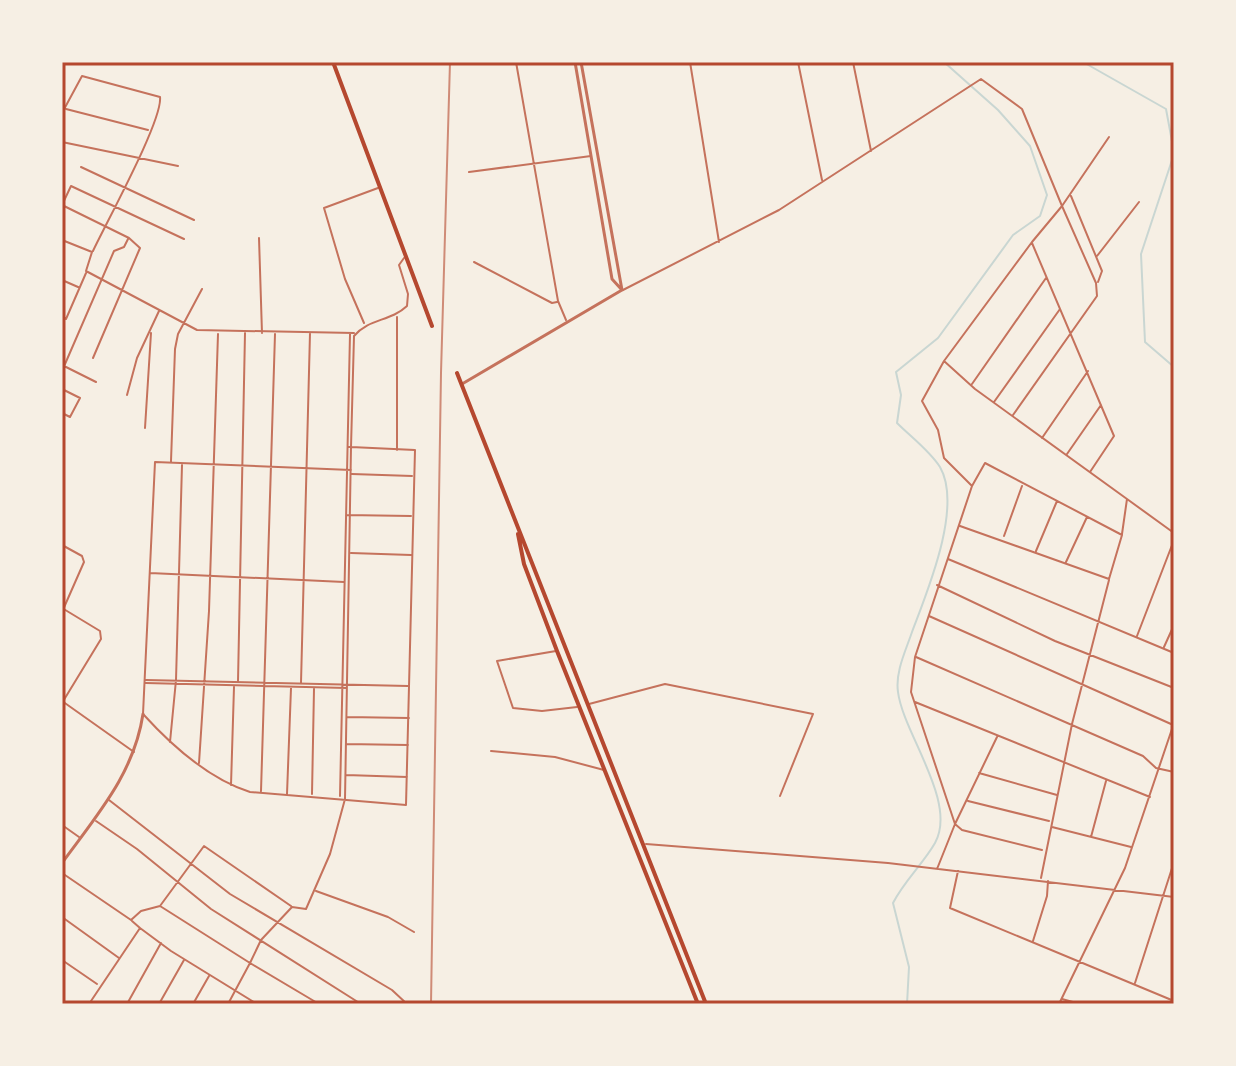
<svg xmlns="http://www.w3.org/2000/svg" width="1236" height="1066" viewBox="0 0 1236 1066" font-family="'Titillium Web',sans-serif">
  <rect width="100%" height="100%" fill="#f6efe4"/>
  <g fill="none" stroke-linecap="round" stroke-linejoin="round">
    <path stroke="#c9d6d2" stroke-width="2" d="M1083,62L1166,109L1174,152
      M1174,154L1141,254L1145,342L1174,367
      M907,1004L909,967L893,903C904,881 923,864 935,843C958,802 903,733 898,692C895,672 906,650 912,632C927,592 963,507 940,467C930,451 910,436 897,423L901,395L896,372L938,338L1013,235L1040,216L1047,195L1030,146L998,110L944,62"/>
    <path stroke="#c5725c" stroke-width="2" d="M516,62L558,301L566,320
      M690,62L719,242
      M798,62L822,180
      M853,62L871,151
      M66,109L148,130
      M62,113L82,76L160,97C163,120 106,223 93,251
      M62,142L178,166
      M81,167L194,220
      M469,172L591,156
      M1071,196L1102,271L1098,282
      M259,238L262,333
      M62,240L92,252L86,271L197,330L354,333
      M1032,243L1114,436L1090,472
      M1097,256L1139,202
      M474,262L552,303L557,302
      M62,280L78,287
      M623,290L779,210L981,79L1022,109L1062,206L1032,242L944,361
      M62,317L66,319L86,273
      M364,323L345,279L324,208L378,188
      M93,358L140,248L129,238L62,205L71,186L184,239
      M62,365L96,382
      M62,371L114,251L124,247L128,239
      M972,384L1046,278
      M62,389L80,398L70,417L62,413
      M127,395L137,358L159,311
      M994,402L1060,309
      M1013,415L1097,296L1096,283L1062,206L1109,137
      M145,428L151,333
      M1042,438L1088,371
      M397,450V317
      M1067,454L1101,405
      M171,461L175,349L178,334L202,289
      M351,470L155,462L143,714C172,746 209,779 250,792L406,805L415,450L351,447L354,336C369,318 390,322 407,306L408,294L399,265L404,258
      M352,474L412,476
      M971,485L944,458L938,430L922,401L944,361L975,389L1127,499
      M346,515L411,516
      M1122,534L1127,499L1174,533
      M1004,536L1022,486
      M62,545L82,556L84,562L62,612
      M1036,551L1057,501
      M351,553L411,555
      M948,559L1174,653
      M1066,562L1087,517
      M150,573L344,582
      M937,585L1055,641L1174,688
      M62,608L100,631L101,639L62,703
      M929,616L1171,724
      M1137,636L1174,540
      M1164,647L1174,625
      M556,651L497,661L513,708L542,711L577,707
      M916,657L1143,756L1156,768L1174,772
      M146,680L408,686
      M238,682L245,333
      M146,683L347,688
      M301,683L310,333
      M62,701L134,752
      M915,702L1150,797
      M589,704L665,684L813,714L780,796
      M347,717L409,718
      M997,737L955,824L962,830L1042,850
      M170,742L176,680L182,465
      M346,744L408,745
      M491,751L555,757L604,770
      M199,763L209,611L218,334
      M979,773L1057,795
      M346,775L407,777
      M231,785L234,687
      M261,791L275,334
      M287,794L291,688
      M312,794L314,689
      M340,796L350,334
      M109,800L230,894L392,990L407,1004
      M968,801L1049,821
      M96,821L137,849L211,909L361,1004
      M62,825L79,837
      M1052,827L1131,847
      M1091,837L1106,781
      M646,844L888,863L1174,897
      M937,869L955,824L911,692L915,657L972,486L985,463L1122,535L1109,579L960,526
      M958,871L950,908L1174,1001
      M62,873L131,920L141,911L160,906L250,963L228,1004
      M1041,878L1072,724L1109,580
      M316,891L388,917L414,932
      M160,906L204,846L291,906
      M62,917L119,958
      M140,928L171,951L257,1004
      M1033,941L1047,896L1048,881
      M62,960L97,984
      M1135,983L1174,862
      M1062,999L1080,1004
      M62,1001L66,1004
      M908,1003L914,1004
      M89,1004L140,928L132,921
      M127,1004L161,943
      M159,1004L184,960
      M193,1004L209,976
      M319,1004L250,963L261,940L292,907L306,909L330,854L345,799L351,447H348
      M1059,1004L1125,868L1174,723"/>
    <path stroke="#c5725c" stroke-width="3" d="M575,62L612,279L622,290
      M581,62L622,290
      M462,384L622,290
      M62,863C96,816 134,774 143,714"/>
    <path stroke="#b5482f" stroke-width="4" d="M333,62L432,326
      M457,373L706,1004
      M518,534L524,564L557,651L698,1004"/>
    <path stroke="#cf8b77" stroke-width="2" d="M431,1004L441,373L450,62"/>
  </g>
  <rect width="1236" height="1066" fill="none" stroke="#f6efe4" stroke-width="128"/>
  <rect x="64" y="64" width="1108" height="938" fill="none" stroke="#b5482f" stroke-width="3"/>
</svg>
